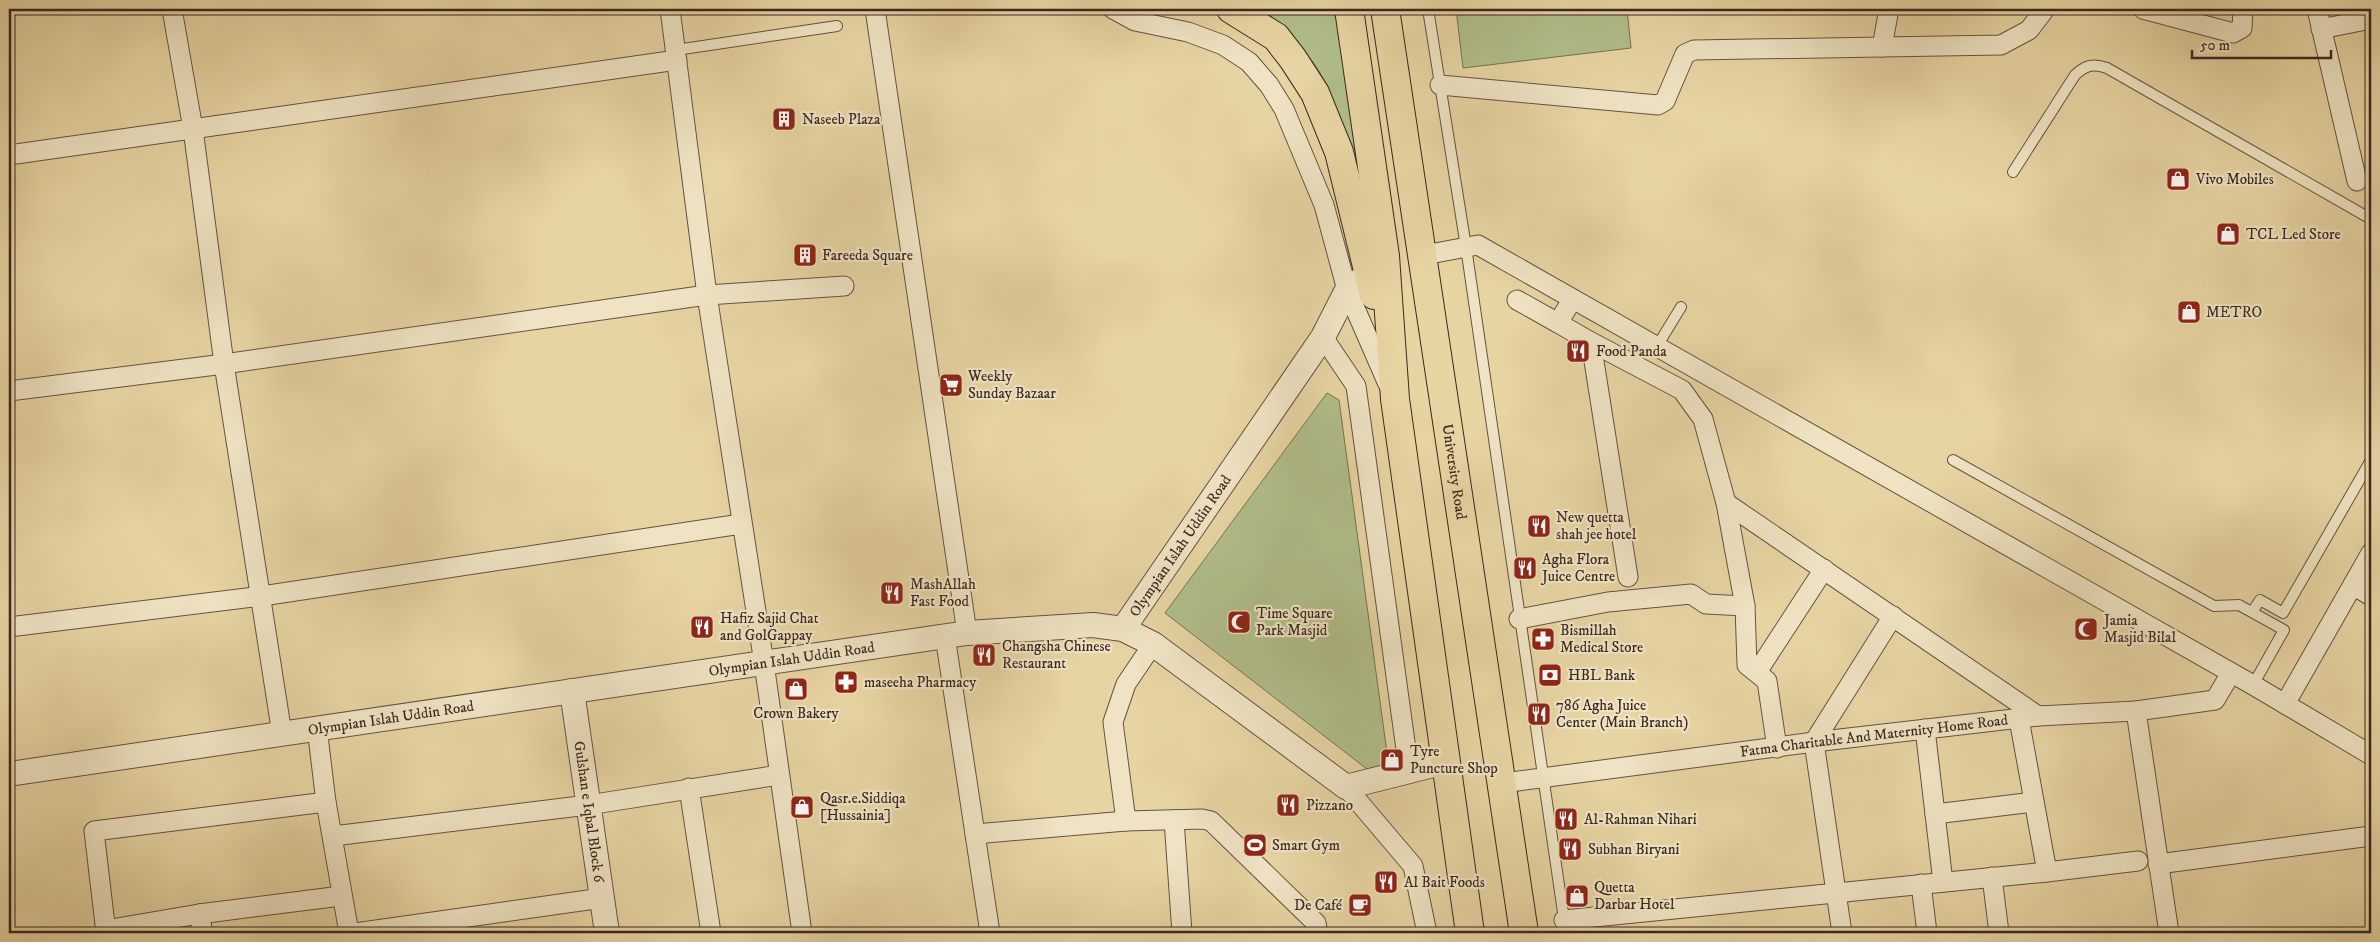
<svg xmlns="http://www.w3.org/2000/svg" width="2380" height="942" viewBox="0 0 2380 942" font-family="'IM FELL DW Pica',serif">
  <rect width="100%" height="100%" fill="#e7d4a3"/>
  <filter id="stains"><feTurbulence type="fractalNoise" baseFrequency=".004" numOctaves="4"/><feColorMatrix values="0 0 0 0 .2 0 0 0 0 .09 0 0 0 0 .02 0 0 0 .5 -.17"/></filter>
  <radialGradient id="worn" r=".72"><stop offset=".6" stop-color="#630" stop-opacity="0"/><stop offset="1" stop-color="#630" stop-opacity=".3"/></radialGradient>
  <path fill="#b0be8a" stroke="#767255" d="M1230,9H1336L1362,167L1352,163C1345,126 1325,63 1292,41C1273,29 1250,19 1230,9Z
    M1456,9H1627L1631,48L1463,68Z
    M1327,393L1339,400L1390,775L1376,776L1165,613Z"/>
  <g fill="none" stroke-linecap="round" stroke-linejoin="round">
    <g stroke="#665241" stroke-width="12">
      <path id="service" d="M1428,9L1466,247L1566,933
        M676,50L837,26
        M2013,172L2075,75C2086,65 2093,63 2107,68L2371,219
        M1656,348L1681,307
        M1953,460L2214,606L2239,605L2284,630L2253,685
        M2252,612L2260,600L2283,613L2371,460"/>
    </g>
    <g stroke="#665241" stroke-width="21">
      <g id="minor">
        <path d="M172,9L193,129L224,364L282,734"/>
        <path d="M670,9L707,295L764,663L802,933"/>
        <path d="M875,9L967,633"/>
        <path d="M1113,9L1135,21L1188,32L1223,45L1249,62L1269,85L1284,109L1324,205L1347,290L1388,384"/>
        <path d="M2143,9L2233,33L2242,28L2243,9"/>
        <path d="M2317,9L2357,181"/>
        <path d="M2321,29L2371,19"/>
        <path d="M1882,47L1889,9"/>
        <path d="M1440,85L1658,105L1665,101L1685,54L1694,50L2001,45L2029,30L2045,9"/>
        <path d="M9,155L677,60"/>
        <path d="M1424,255L1478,245L2253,685L2371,755"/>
        <path d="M1517,300L1558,323"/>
        <path d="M1572,300L1558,323L1591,342L1628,577"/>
        <path d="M1323,337L1356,386L1409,771"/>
        <path d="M1591,342L1682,390L1703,419L1726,503L1745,606L1747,665L1767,681L1777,748"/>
        <path d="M9,391L224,364L707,295L844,286"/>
        <path d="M1726,503L2038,716"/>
        <path d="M2353,585L2371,596"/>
        <path d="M1519,619L1608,602L1691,594L1706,604L1745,606"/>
        <path d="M9,627L262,596L741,524"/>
        <path d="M945,636L990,933"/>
        <path d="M1757,672L1824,569"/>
        <path d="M2285,704L2371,553"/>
        <path d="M2136,711L2169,933"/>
        <path d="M2019,719L2047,872"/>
        <path d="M317,728L326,802L349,933"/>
        <path d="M1925,729L1943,882"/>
        <path id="s1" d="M1503,783L1814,742L2038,716L2136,711L2215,700L2231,673"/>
        <path d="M1346,787L1413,866L1427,933"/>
        <path d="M689,788L711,933"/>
        <path d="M1935,814L2034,802"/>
        <path d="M1174,820L1182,933"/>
        <path d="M1126,821L1113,722L1126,684L1153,644"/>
        <path d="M975,834L1126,821L1202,819L1211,821L1316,923L1318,933"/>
        <path d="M333,836L588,805L779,775"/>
        <path d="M2158,864L2371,836"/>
        <path d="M1992,877L1999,933"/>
        <path d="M1921,884L1927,933"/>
        <path d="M199,914L203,933"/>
        <path d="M1564,920L2047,872L2138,861"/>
        <path d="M105,930L199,914L341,896"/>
        <path d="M106,933L94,831L326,802"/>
        <path d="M355,933L602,898"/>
        <path d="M1842,933L1814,742L1893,616"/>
      </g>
    </g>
    <g stroke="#665241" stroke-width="26">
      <g id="tertiary">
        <path id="s2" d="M1123,629L1323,337L1347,290L1370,273L1380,261"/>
        <path id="s3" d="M572,691L607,933"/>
        <path id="s4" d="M9,774L967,633L1093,625L1123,629L1153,644L1346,787L1445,762"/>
      </g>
    </g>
    <g stroke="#3b2720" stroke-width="30">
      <g id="primary">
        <path d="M1231,9L1276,37L1293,59L1315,93L1339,152L1374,295"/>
        <path d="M1349,9L1385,256L1395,399L1470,933"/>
        <path id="s5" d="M1385,9L1524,933"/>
      </g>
    </g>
    <use href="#service" stroke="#efe3c3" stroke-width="10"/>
    <use href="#minor" stroke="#efe3c3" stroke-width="19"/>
    <use href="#tertiary" stroke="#efe3c3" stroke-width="24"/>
    <use href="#primary" stroke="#e7d4a3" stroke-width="28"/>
  </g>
  <defs>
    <g id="building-square" transform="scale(1.25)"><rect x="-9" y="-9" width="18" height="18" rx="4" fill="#8f2418" stroke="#efe3c3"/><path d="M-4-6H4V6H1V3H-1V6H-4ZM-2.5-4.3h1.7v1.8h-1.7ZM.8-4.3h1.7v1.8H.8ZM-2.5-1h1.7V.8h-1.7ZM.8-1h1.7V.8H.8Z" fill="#fff"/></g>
    <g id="shop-square" transform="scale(1.25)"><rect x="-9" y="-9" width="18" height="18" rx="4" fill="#8f2418" stroke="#efe3c3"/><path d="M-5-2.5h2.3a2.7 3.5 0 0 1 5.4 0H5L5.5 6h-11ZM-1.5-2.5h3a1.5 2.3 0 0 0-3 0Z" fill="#fff"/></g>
    <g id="restaurant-square" transform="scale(1.25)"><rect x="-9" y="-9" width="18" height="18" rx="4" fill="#8f2418" stroke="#efe3c3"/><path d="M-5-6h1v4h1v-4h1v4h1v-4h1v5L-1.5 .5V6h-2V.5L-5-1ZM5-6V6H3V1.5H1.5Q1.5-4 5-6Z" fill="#fff"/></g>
    <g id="supermarket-square" transform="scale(1.25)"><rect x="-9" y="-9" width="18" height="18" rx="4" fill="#8f2418" stroke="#efe3c3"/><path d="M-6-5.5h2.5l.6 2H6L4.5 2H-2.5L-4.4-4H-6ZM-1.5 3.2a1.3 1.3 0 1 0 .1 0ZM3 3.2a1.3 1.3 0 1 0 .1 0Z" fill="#fff"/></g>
    <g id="mosque-square" transform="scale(1.25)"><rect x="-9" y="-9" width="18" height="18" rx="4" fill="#8f2418" stroke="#efe3c3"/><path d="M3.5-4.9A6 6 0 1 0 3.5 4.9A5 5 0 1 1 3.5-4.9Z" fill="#fff"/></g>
    <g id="pharmacy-square" transform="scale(1.25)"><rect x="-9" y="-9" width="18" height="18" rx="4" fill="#8f2418" stroke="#efe3c3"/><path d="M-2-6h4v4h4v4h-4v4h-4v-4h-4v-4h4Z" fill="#fff"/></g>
    <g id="bank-square" transform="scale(1.25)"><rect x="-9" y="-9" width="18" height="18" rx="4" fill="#8f2418" stroke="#efe3c3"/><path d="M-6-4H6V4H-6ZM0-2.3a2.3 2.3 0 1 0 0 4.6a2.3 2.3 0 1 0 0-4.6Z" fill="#fff"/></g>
    <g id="stadium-square" transform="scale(1.25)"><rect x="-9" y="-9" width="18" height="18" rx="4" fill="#8f2418" stroke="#efe3c3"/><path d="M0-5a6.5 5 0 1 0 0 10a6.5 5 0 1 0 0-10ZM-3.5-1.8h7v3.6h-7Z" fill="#fff"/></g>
    <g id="cafe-square" transform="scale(1.25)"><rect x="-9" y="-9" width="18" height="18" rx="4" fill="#8f2418" stroke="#efe3c3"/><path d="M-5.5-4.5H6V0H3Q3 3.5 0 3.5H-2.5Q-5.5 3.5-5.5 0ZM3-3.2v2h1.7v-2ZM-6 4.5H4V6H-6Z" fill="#fff"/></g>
  </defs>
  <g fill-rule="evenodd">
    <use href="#building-square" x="784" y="119"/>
    <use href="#shop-square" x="2178" y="179"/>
    <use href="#shop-square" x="2228" y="234"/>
    <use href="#building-square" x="805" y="255"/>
    <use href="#shop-square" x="2189" y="312"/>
    <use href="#restaurant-square" x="1578" y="351"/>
    <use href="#supermarket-square" x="951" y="385"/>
    <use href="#restaurant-square" x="1539" y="526"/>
    <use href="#restaurant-square" x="1525" y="568"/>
    <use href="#restaurant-square" x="892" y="593"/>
    <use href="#mosque-square" x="1239" y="622"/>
    <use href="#restaurant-square" x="702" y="627"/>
    <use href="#mosque-square" x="2086" y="629"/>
    <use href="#pharmacy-square" x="1543" y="639"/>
    <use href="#restaurant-square" x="984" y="655"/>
    <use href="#bank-square" x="1550" y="675"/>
    <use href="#pharmacy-square" x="846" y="682"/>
    <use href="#shop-square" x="796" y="689"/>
    <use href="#restaurant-square" x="1539" y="714"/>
    <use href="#shop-square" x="1392" y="760"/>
    <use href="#restaurant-square" x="1288" y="805"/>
    <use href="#shop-square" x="802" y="807"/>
    <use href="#restaurant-square" x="1566" y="819"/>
    <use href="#stadium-square" x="1255" y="845"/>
    <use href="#restaurant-square" x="1570" y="849"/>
    <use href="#restaurant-square" x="1386" y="882"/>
    <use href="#shop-square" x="1577" y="896"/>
    <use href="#cafe-square" x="1360" y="905"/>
  </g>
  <g text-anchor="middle" stroke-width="4.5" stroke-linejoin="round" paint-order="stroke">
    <g font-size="15" fill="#3b2720" stroke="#efe3c3" text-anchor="start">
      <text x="802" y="124">Naseeb Plaza</text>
      <text x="2196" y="184">Vivo Mobiles</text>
      <text x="2246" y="239">TCL Led Store</text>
      <text x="822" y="260">Fareeda Square</text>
      <text x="2206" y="317">METRO</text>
      <text x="1596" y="356">Food Panda</text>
      <text x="968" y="381">Weekly<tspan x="968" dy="17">Sunday Bazaar</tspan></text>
      <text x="1556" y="522">New quetta<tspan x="1556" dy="17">shah jee hotel</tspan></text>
      <text x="1542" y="564">Agha Flora<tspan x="1542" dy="17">Juice Centre</tspan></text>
      <text x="910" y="589">MashAllah<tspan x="910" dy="17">Fast Food</tspan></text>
      <text x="1256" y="618">Time Square<tspan x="1256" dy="17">Park Masjid</tspan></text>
      <text x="720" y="623">Hafiz Sajid Chat<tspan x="720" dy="17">and GolGappay</tspan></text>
      <text x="2104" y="625">Jamia<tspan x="2104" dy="17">Masjid Bilal</tspan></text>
      <text x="1560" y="635">Bismillah<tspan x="1560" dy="17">Medical Store</tspan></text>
      <text x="1002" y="651">Changsha Chinese<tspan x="1002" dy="17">Restaurant</tspan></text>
      <text x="1568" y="680">HBL Bank</text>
      <text x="864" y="687">maseeha Pharmacy</text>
      <text x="1556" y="710">786 Agha Juice<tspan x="1556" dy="17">Center (Main Branch)</tspan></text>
      <text x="796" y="718" text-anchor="middle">Crown Bakery</text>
      <text x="1410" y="756">Tyre<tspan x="1410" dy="17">Puncture Shop</tspan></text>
      <text x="820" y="803">Qasr.e.Siddiqa<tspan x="820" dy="17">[Hussainia]</tspan></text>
      <text x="1306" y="810">Pizzano</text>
      <text x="1584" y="824">Al-Rahman Nihari</text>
      <text x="1272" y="850">Smart Gym</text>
      <text x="1588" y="854">Subhan Biryani</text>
      <text x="1404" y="887">Al Bait Foods</text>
      <text x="1594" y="892">Quetta<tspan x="1594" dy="17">Darbar Hotel</tspan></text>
      <text x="1342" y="910" text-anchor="end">De Café</text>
    </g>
    <g font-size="15" fill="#3b2720" stroke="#efe3c3">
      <text dy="5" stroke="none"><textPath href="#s5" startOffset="468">University Road</textPath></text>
      <text dy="5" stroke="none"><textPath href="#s2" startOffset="101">Olympian Islah Uddin Road</textPath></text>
      <text dy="5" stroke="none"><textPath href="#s4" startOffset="791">Olympian Islah Uddin Road</textPath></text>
      <text dy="5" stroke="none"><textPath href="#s4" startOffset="386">Olympian Islah Uddin Road</textPath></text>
      <text dy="5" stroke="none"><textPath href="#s1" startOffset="374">Fatma Charitable And Maternity Home Road</textPath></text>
      <text dy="5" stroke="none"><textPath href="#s3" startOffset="122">Gulshan e Iqbal Block 6</textPath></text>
    </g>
  </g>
  <rect width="2380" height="942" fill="none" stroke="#e7d4a3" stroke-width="30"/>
  <rect x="10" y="10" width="2360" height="922" fill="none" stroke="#3b2720" stroke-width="2.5"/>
  <rect x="15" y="15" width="2350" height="912" fill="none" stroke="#3b2720"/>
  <path d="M2192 50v8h139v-8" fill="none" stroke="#3b2720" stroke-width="2.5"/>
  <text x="2200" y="50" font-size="15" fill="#3b2720" stroke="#efe3c3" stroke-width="4" paint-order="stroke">50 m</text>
  <rect width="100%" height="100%" filter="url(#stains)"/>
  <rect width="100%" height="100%" fill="url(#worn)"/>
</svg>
